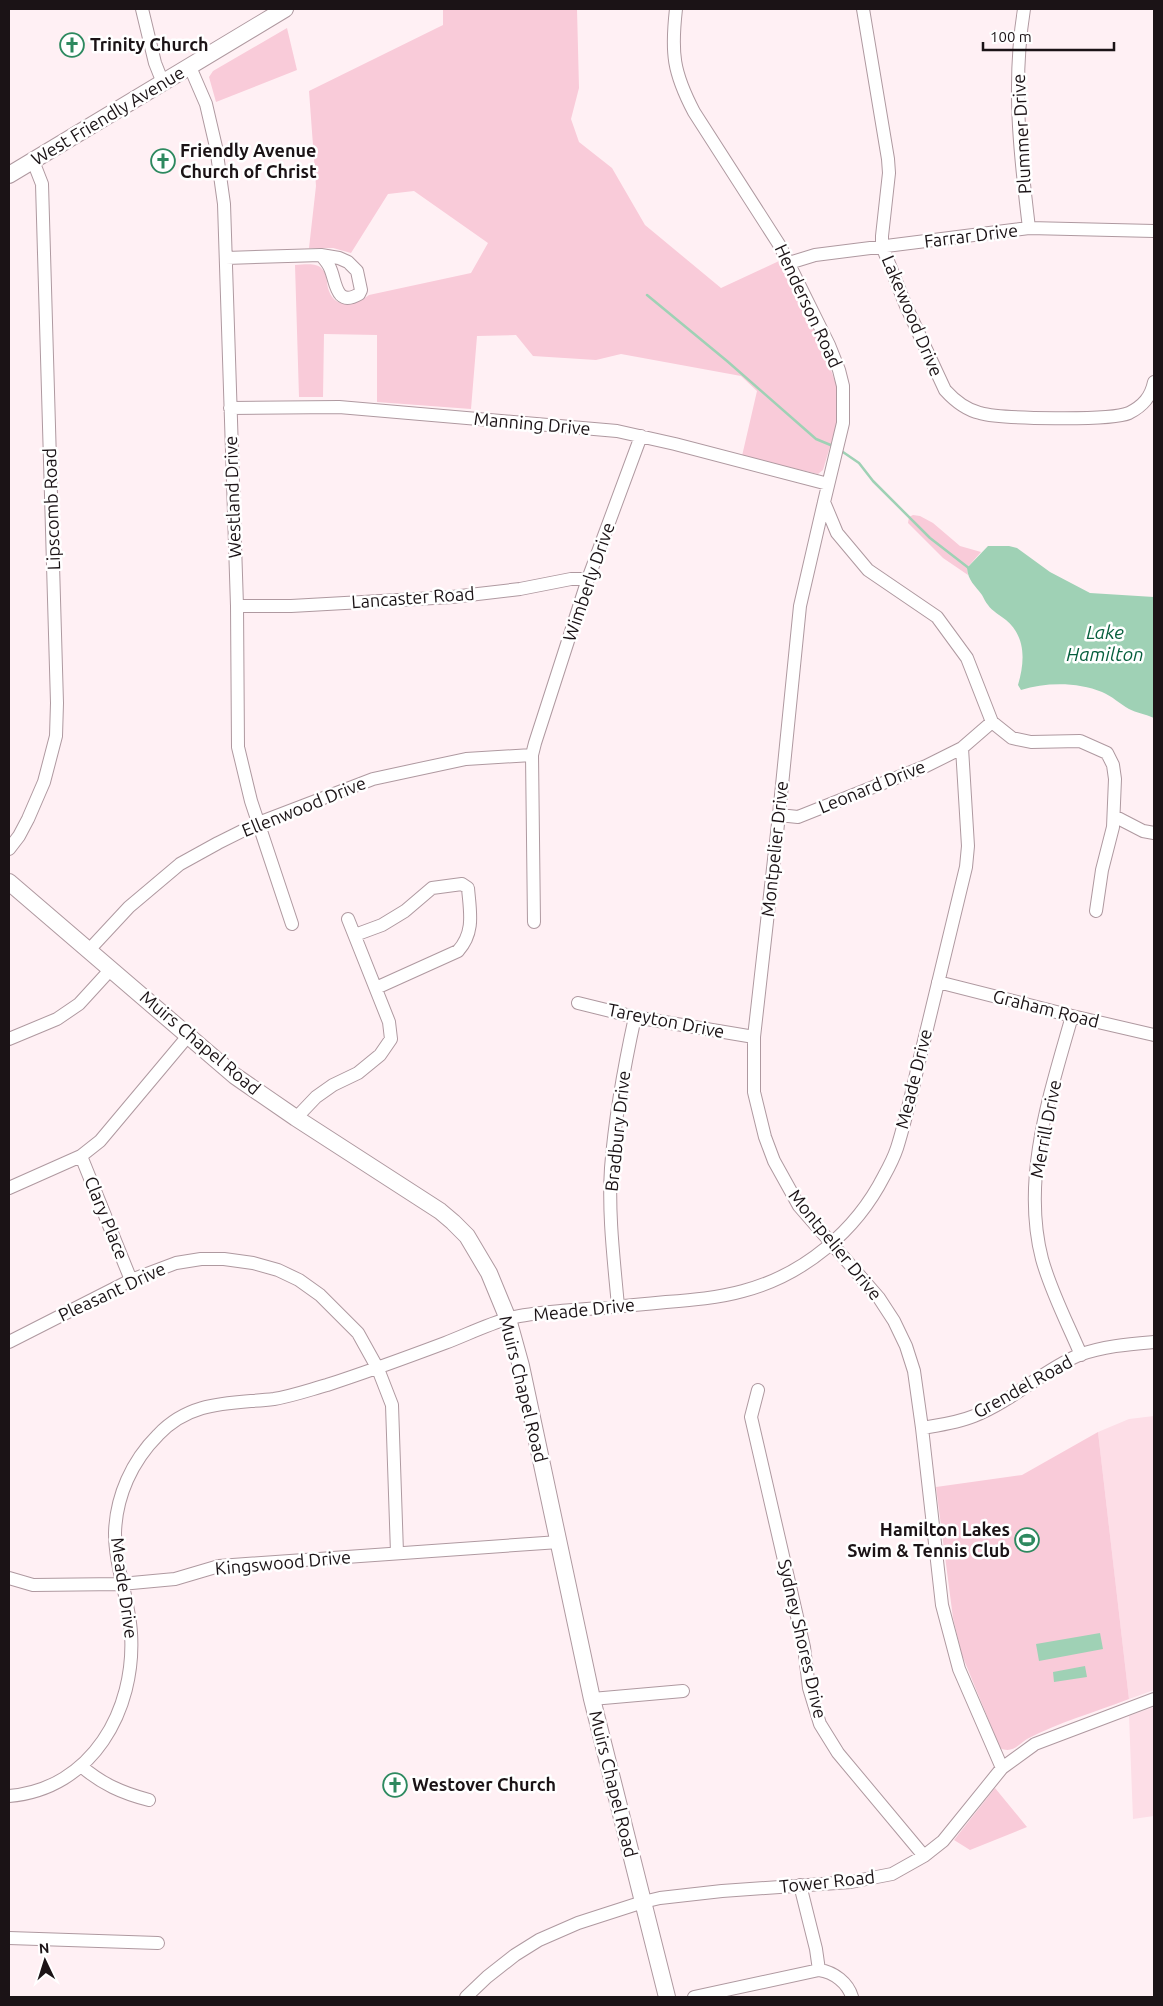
<svg xmlns="http://www.w3.org/2000/svg" width="1163" height="2006" viewBox="0 0 1163 2006" font-family="Ubuntu,sans-serif">
  <rect width="100%" height="100%" fill="#fff0f4"/>
  <path fill="#fddee7" d="M1154,1416V1690L1129,1699L1098,1432L1129,1419Z
    M1154,1707V1816L1133,1819L1129,1716Z"/>
  <path fill="#f9cbd9" d="M443,9H577L579,88L571,119L579,142L612,168L645,225L721,288L779,261L821,343L836,384L838,403L837,423L823,470L818,474L742,456L757,391L741,376L621,354L596,360L533,356L516,335L477,336L471,409L377,402V335L324,334L323,397H299L295,265C304,265 316,262 322,269C328,274 326,284 329,291C336,310 357,305 369,295L471,273L488,243L414,191L388,194L351,253L333,248H309L316,186L309,91L443,25Z
    M287,28L297,70L216,102L209,77L213,71Z
    M913,515L920,516L933,523L960,546L981,552L967,568L968,575L943,558L908,523L909,517Z
    M1098,1432L1129,1699C1096,1712 1059,1722 1027,1739C1018,1745 1012,1754 1000,1748L962,1655L953,1618L936,1487L1022,1475Z
    M995,1788L1027,1827L970,1850L954,1840Z"/>
  <path fill="#9fd1b5" d="M988,546H1009L1017,548L1050,572L1090,593L1154,597V718C1146,714 1136,713 1129,709C1120,704 1112,696 1102,692C1078,682 1046,682 1021,690L1018,685C1025,661 1026,637 1006,620C1000,615 992,611 988,605C985,602 984,598 982,595C975,585 968,581 967,568Z
    M1100,1633L1103,1649L1039,1661L1036,1644Z
    M1085,1666L1087,1677L1054,1682L1053,1672Z"/>
  <g fill="none" stroke-linecap="round" stroke-linejoin="round">
    <path stroke="#9fd1b5" stroke-width="2.5" d="M647,295L727,361L816,439L833,446
      M840,450L859,463L873,481L930,538L970,569"/>
    <g stroke="#af99a0" stroke-width="14">
      <path id="minor" d="M142,9L155,63L163,83
        M676,9C671,53 673,72 694,112L780,246L829,345L839,370L843,386V423L824,502L837,533L868,570L937,617L967,658L992,722L1012,738L1031,742L1080,741L1107,753L1113,765L1115,779L1113,827L1102,870L1096,911
        M863,9L888,159L889,173L882,236V246L906,306L945,390C954,400 967,410 980,413C1000,419 1111,421 1129,413C1143,406 1151,397 1154,382
        M1024,9C1012,84 1020,154 1029,228
        M190,67L206,104L216,147L224,204L237,606L238,747L251,801L292,924
        M226,258L321,255L339,258L348,262L357,271L361,290L359,294C335,308 336,280 330,268C328,263 324,259 321,255
        M789,263L815,255L1029,228L1154,231
        M230,408L339,407L617,431L675,444L828,484
        M824,502L800,606L779,815L754,1037V1092L765,1137L774,1161L799,1206L879,1298L894,1321L906,1346L914,1371L922,1428L942,1605L959,1669L1002,1768
        M237,606H291L452,597L520,589L571,579H588
        M779,815L798,817L926,766L962,748L992,722
        M1114,816L1143,831L1154,833
        M9,849L19,836L28,819L44,782L56,736L57,703L42,184L33,161
        M534,922L532,755L535,743L588,579L641,436
        M355,935L382,925L405,911L432,888L462,884L468,888C470,912 475,932 458,951L376,988
        M89,950L129,907L180,864L218,843L258,823L373,779L466,759L532,755
        M938,982L1072,1016L1154,1035
        M578,1003L635,1017L754,1037
        M1072,1016C1050,1094 1021,1178 1042,1259C1051,1292 1068,1324 1081,1355
        M9,1039L57,1019L79,1004L111,969
        M296,1118L316,1097L333,1085L358,1073L380,1055L391,1039L389,1022L348,919
        M81,1156L131,1280
        M9,1188L81,1156L100,1141L188,1036
        M618,1306C614,1261 608,1214 611,1168C615,1117 624,1067 635,1017
        M9,1342L131,1280L176,1263L201,1259H224L253,1263L278,1270L299,1280L320,1295L358,1333L378,1369L392,1405L397,1553
        M758,1390L751,1417L804,1647L809,1688L820,1724L838,1753L924,1856
        M922,1428C940,1425 957,1423 974,1416C1012,1401 1042,1371 1079,1355C1103,1346 1130,1344 1154,1342
        M9,1578L33,1585L121,1584L175,1579L219,1566L559,1542
        M592,1699L683,1691
        M81,1766C102,1784 122,1793 149,1800
        M9,1796C92,1789 136,1710 131,1633C129,1599 115,1567 115,1533C116,1496 132,1461 158,1435C191,1400 230,1404 274,1399C292,1396 309,1390 327,1385C367,1372 405,1358 445,1343C466,1335 488,1324 510,1318C530,1313 552,1312 572,1310C604,1308 635,1305 666,1302C692,1300 718,1298 743,1291C804,1275 856,1231 884,1176C889,1167 894,1157 897,1148C908,1113 915,1077 924,1041C938,983 952,925 966,867L968,846L962,748
        M800,1885L816,1949L819,1970
        M9,1938L158,1943
        M466,1997L487,1977L515,1955L539,1940L578,1923L643,1902L660,1898L722,1891L851,1882L892,1874L924,1856L943,1841L1002,1768L1035,1744L1154,1699
        M694,1997L819,1970C834,1972 848,1983 852,1997"/>
    </g>
    <g stroke="#af99a0" stroke-width="18">
      <path id="major" d="M9,175L285,9
        M9,882L235,1076L296,1118L440,1211L453,1222L467,1236L489,1273L508,1319L521,1366L592,1699L667,1997"/>
    </g>
    <use href="#minor" stroke="#fff" stroke-width="12"/>
    <use href="#major" stroke="#fff" stroke-width="16"/>
  </g>
  <defs>
    <g id="church-ring" transform="scale(1.25)"><circle r="9.5" fill="#fff" stroke="#2d895f" stroke-width="1.5"/><path d="M-1.2-6h2.4v3.5h3.3v2.4h-3.3V6h-2.4V-.1h-3.3v-2.4h3.3Z" fill="#2d895f"/></g>
    <g id="stadium-ring" transform="scale(1.25)"><circle r="9.5" fill="#fff" stroke="#2d895f" stroke-width="1.5"/><path d="M0-5a6.5 5 0 1 0 0 10a6.5 5 0 1 0 0-10ZM-3.5-1.8h7v3.6h-7Z" fill="#2d895f"/></g>
  </defs>
  <g fill-rule="evenodd">
    <use href="#church-ring" x="72" y="45"/>
    <use href="#church-ring" x="163" y="161"/>
    <use href="#stadium-ring" x="1027" y="1540"/>
    <use href="#church-ring" x="395" y="1785"/>
  </g>
  <g text-anchor="middle" stroke-width="5" stroke-linejoin="round" paint-order="stroke">
    <g font-size="18" font-weight="bold" fill="#1b1316" stroke="#fff" text-anchor="start">
      <text x="90" y="51">Trinity Church</text>
      <text x="180" y="157">Friendly Avenue<tspan x="180" dy="21">Church of Christ</tspan></text>
      <text x="1010" y="1536" text-anchor="end">Hamilton Lakes<tspan x="1010" dy="21">Swim &amp; Tennis Club</tspan></text>
      <text x="412" y="1791">Westover Church</text>
    </g>
    <g font-size="18" fill="#1b1316" stroke="#fff">
      <text transform="translate(108 116) rotate(-31)" y="6">West Friendly Avenue</text>
      <text transform="translate(1022 134) rotate(-93)" y="6">Plummer Drive</text>
      <text transform="translate(971 236) rotate(-7)" y="6">Farrar Drive</text>
      <text transform="translate(808 306) rotate(65)" y="6">Henderson Road</text>
      <text transform="translate(912 316) rotate(67)" y="6">Lakewood Drive</text>
      <text transform="translate(532 424) rotate(5)" y="6">Manning Drive</text>
      <text transform="translate(233 497) rotate(-92)" y="6">Westland Drive</text>
      <text transform="translate(52 509) rotate(-92)" y="6">Lipscomb Road</text>
      <text transform="translate(589 582) rotate(-71)" y="6">Wimberly Drive</text>
      <text transform="translate(413 598) rotate(-4)" y="6">Lancaster Road</text>
      <text transform="translate(872 787) rotate(-22)" y="6">Leonard Drive</text>
      <text transform="translate(304 807) rotate(-22)" y="6">Ellenwood Drive</text>
      <text transform="translate(775 849) rotate(-84)" y="6">Montpelier Drive</text>
      <text transform="translate(1046 1009) rotate(14)" y="6">Graham Road</text>
      <text transform="translate(666 1021) rotate(11)" y="6">Tareyton Drive</text>
      <text transform="translate(200 1043) rotate(40)" y="6">Muirs Chapel Road</text>
      <text transform="translate(914 1079) rotate(-76)" y="6">Meade Drive</text>
      <text transform="translate(1046 1129) rotate(-79)" y="6">Merrill Drive</text>
      <text transform="translate(618 1131) rotate(-84)" y="6">Bradbury Drive</text>
      <text transform="translate(106 1218) rotate(68)" y="6">Clary Place</text>
      <text transform="translate(835 1245) rotate(51)" y="6">Montpelier Drive</text>
      <text transform="translate(112 1292) rotate(-25)" y="6">Pleasant Drive</text>
      <text transform="translate(584 1310) rotate(-6)" y="6">Meade Drive</text>
      <text transform="translate(1023 1387) rotate(-29)" y="6">Grendel Road</text>
      <text transform="translate(523 1389) rotate(76)" y="6">Muirs Chapel Road</text>
      <text transform="translate(283 1563) rotate(-5)" y="6">Kingswood Drive</text>
      <text transform="translate(124 1588) rotate(82)" y="6">Meade Drive</text>
      <text transform="translate(802 1639) rotate(77)" y="6">Sydney Shores Drive</text>
      <text transform="translate(613 1784) rotate(76)" y="6">Muirs Chapel Road</text>
      <text transform="translate(827 1882) rotate(-6)" y="6">Tower Road</text>
    </g>
    <g font-size="19" font-style="italic" fill="#075f3d" stroke="#fff">
      <text x="1105" y="639">Lake<tspan x="1105" dy="22">Hamilton</tspan></text>
    </g>
  </g>
  <rect width="1163" height="2006" fill="none" stroke="#1b1316" stroke-width="20"/>
  <g transform="translate(45 1961) rotate(356)" stroke="#ffffff" stroke-width="4" paint-order="stroke">
  <path d="M0-4L9 19L0 12L-9 19Z" fill="#1b1316"/>
  <text y="-8" font-size="14" font-weight="bold" text-anchor="middle" fill="#1b1316">N</text>
  </g>
  <path d="M983 42v8h131v-8" fill="none" stroke="#1b1316" stroke-width="2.5"/>
  <text x="990" y="42" font-size="15" fill="#1b1316" stroke="#ffffff" stroke-width="4" paint-order="stroke">100 m</text>
</svg>
